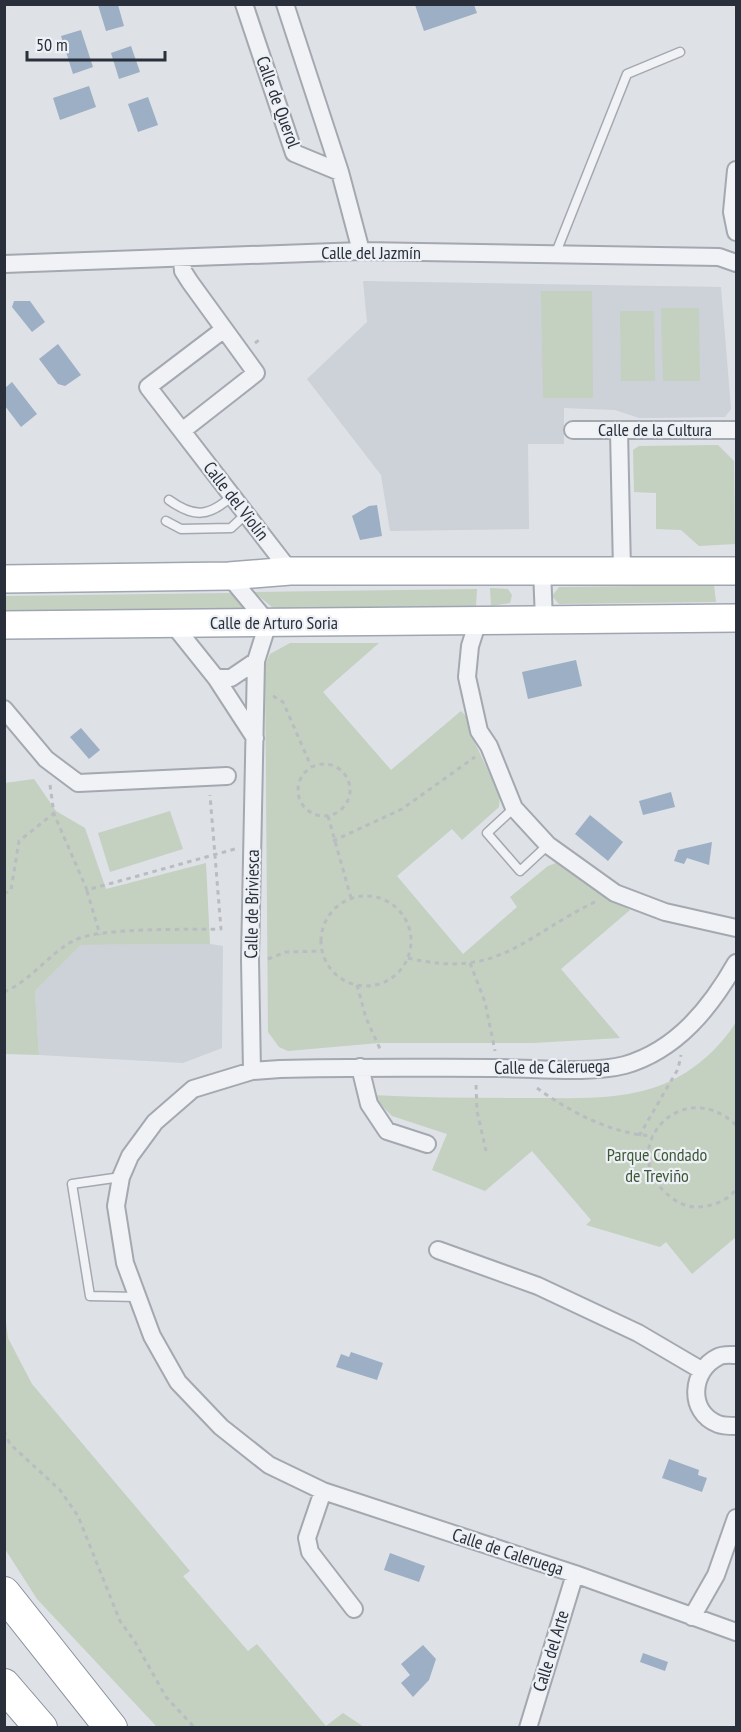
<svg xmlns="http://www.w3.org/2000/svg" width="741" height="1732" viewBox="0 0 741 1732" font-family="'PT Sans Narrow',sans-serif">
  <rect width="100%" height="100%" fill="#dee1e6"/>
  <path fill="#cdd1d8" d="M363,281L721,287L731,409L725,417L639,418L615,410L564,408V444H528L529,529L390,531L381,475L307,379L367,322Z
    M210,944L223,946L222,1048L183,1063L39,1055L35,991L81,945Z"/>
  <path fill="#c4d0c0" d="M541,291H592L593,398H543Z
    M661,308H699L700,381H663Z
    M620,311H654L655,381H621Z
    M718,445L734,461L735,544L699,546L681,530L656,529V493L634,492L633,450L639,446Z
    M714,585L716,602L559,604L552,596L559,587Z
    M490,588L508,589L512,595L510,603L491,606Z
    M477,589L476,606L273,608L254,592Z
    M231,593L245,609L5,611V596Z
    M290,643H379L323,692L391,770L461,711L466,716L475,743L500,796L499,807L462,840L452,829L397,876L463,954L517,907L510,897L548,866L556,863L630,910L561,969L620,1038L533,1043H379L288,1051L279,1047L268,1032L265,665L270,654Z
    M34,779L56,811L85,828L106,889L206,863L210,944L81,945L35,991L39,1055L5,1054V783Z
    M170,811L183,849L110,872L98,833Z
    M736,1022V1237L692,1274L666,1242L660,1247L586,1225L591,1220L532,1151L485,1191L432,1170L447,1134L392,1116L371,1095C425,1098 478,1098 532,1098C576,1098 622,1101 664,1084C693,1072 720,1048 736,1022Z
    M4,1306L8,1338L32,1384L190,1571L183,1576L248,1651L257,1644L326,1726L343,1713L364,1727H157L37,1599L5,1549Z"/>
  <path fill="#9cafc4" d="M98,5H118L124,26L106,31Z
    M415,5H474L477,13L424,31Z
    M81,30L93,67L73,74L61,36Z
    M131,46L140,72L119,79L111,53Z
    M89,86L96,107L60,120L53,98Z
    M148,97L158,125L138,132L128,104Z
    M14,301H30L45,322L32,332L12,307Z
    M58,344L81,375L65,386L58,384L39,359Z
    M12,382L37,414L21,427L5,406V388Z
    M377,505L382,536L360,540L352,516L369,506Z
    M576,660L582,686L528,699L522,672Z
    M81,728L100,750L89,759L70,737Z
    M671,792L675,807L643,815L639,801Z
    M590,815L623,842L608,861L575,834Z
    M712,842L709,865L687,858L684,864L674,861L678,850Z
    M351,1352L383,1363L377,1380L336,1367L341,1354L349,1357Z
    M669,1459L699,1470L698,1475L707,1478L702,1492L662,1478Z
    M390,1553L425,1566L419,1582L384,1570Z
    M423,1645L436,1659L429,1680L413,1697L401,1683L410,1675L401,1664Z
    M643,1653L668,1662L665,1671L640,1662Z"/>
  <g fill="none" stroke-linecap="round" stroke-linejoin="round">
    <g stroke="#a4a8b0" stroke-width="11">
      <path id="lane" d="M555,255L627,74L680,52
        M169,500C194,518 209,517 232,496
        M166,521L181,529L231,528L246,514
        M514,808L487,833L520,871L548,845
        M121,1177L72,1184L90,1296L137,1297"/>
    </g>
    <g stroke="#a4a8b0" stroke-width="20">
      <path id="street" d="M244,4L294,153L340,172
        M285,4L340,172L361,251
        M736,170L732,212L736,232
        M4,264L361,251L719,257L736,263
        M223,330L148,387L290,571
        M573,430H736
        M182,431L256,373L190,282L183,271L182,259
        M619,431L622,570
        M542,569L544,621
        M229,576L268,623L256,661L250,959L252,1071
        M478,621L470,646L467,677L479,731L489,746L514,808L548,845L615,893L665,912L736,928
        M172,623L216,678L255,738
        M216,678H231L256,661
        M4,709L46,759L78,783L227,776
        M736,963C711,1007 677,1050 625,1065C591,1074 535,1068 498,1068C425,1068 353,1067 280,1069L252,1071L193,1089L155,1122L130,1156L121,1177L116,1206L125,1263L152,1336L178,1382L221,1427L269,1465L323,1491L575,1574L736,1632
        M360,1067L369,1104L387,1131L427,1144
        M438,1250L538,1286L638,1333L701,1370
        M736,1355C731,1355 723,1354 718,1357C691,1370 687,1412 718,1424C723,1426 731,1426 736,1426
        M323,1491L307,1538L310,1552L354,1609
        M692,1617L716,1575L736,1518
        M528,1728L575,1574"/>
    </g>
    <g stroke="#9fa6b1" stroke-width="30">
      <path id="primary" d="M4,579L229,576L290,571H736
        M4,625L736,618"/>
    </g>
    <g stroke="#878f9c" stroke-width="34">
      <path id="highway" d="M4,1593L111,1728
        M4,1685L41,1728"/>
    </g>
    <path stroke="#b9bcc1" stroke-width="3" stroke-dasharray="4.5 4.5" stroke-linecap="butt" d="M255,343L262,338
      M273,696L283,702L311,766
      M298 790a26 26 0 1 1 52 0a26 26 0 1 1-52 0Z
      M50,785L54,814L87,890L235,849
      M328,816L351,898
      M333,841L402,809L475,757
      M87,891L100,935
      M4,894L11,890L19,841L53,814
      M321 941a45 45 0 1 1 90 0a45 45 0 1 1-90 0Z
      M408,958C499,980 523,936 597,901
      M268,959L286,952L322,951
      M470,963L485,1002L495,1051
      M357,985L366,1018L381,1051
      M4,992C32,980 49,953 75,940C101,927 189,930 221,929L210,795
      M476,1085L477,1111L486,1151
      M537,1088C570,1112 612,1134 653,1136
      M736,1125C682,1074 615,1148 667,1194C675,1201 685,1207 696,1207C711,1207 728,1201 736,1189
      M639,1136L678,1069L681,1055
      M4,1431L10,1444L60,1490L78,1516L120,1621L135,1642L166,1697L195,1728"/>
    <use href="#lane" stroke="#f1f2f5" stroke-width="8"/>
    <use href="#street" stroke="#f1f2f5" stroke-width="16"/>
    <use href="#primary" stroke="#fff" stroke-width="27"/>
    <use href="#highway" stroke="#fff" stroke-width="32"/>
  </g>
  <g text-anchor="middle" stroke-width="4.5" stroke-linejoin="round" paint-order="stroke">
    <g font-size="18" fill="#29303c" stroke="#edf0f4">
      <text transform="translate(278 102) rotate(70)" y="6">Calle de Querol</text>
      <text x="371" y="259">Calle del Jazmín</text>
      <text x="655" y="436">Calle de la Cultura</text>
      <text transform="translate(236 501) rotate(52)" y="6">Calle del Violín</text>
      <text x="274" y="629">Calle de Arturo Soria</text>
      <text transform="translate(252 904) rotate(-89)" y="6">Calle de Briviesca</text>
      <text transform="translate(552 1067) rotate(-1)" y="6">Calle de Caleruega</text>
      <text transform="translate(508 1552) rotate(18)" y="6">Calle de Caleruega</text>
      <text transform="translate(551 1651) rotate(-73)" y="6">Calle del Arte</text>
    </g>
    <g font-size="18" fill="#3d5737" stroke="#edf0f4">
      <text x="657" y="1161">Parque Condado<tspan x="657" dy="21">de Treviño</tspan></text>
    </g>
  </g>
  <rect width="741" height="1732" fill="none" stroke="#29303c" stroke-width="12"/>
  <path d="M27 51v9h138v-9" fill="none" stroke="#29303c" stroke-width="3"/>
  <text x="36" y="51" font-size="18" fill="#29303c" stroke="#edf0f4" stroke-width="4.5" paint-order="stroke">50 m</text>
</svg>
